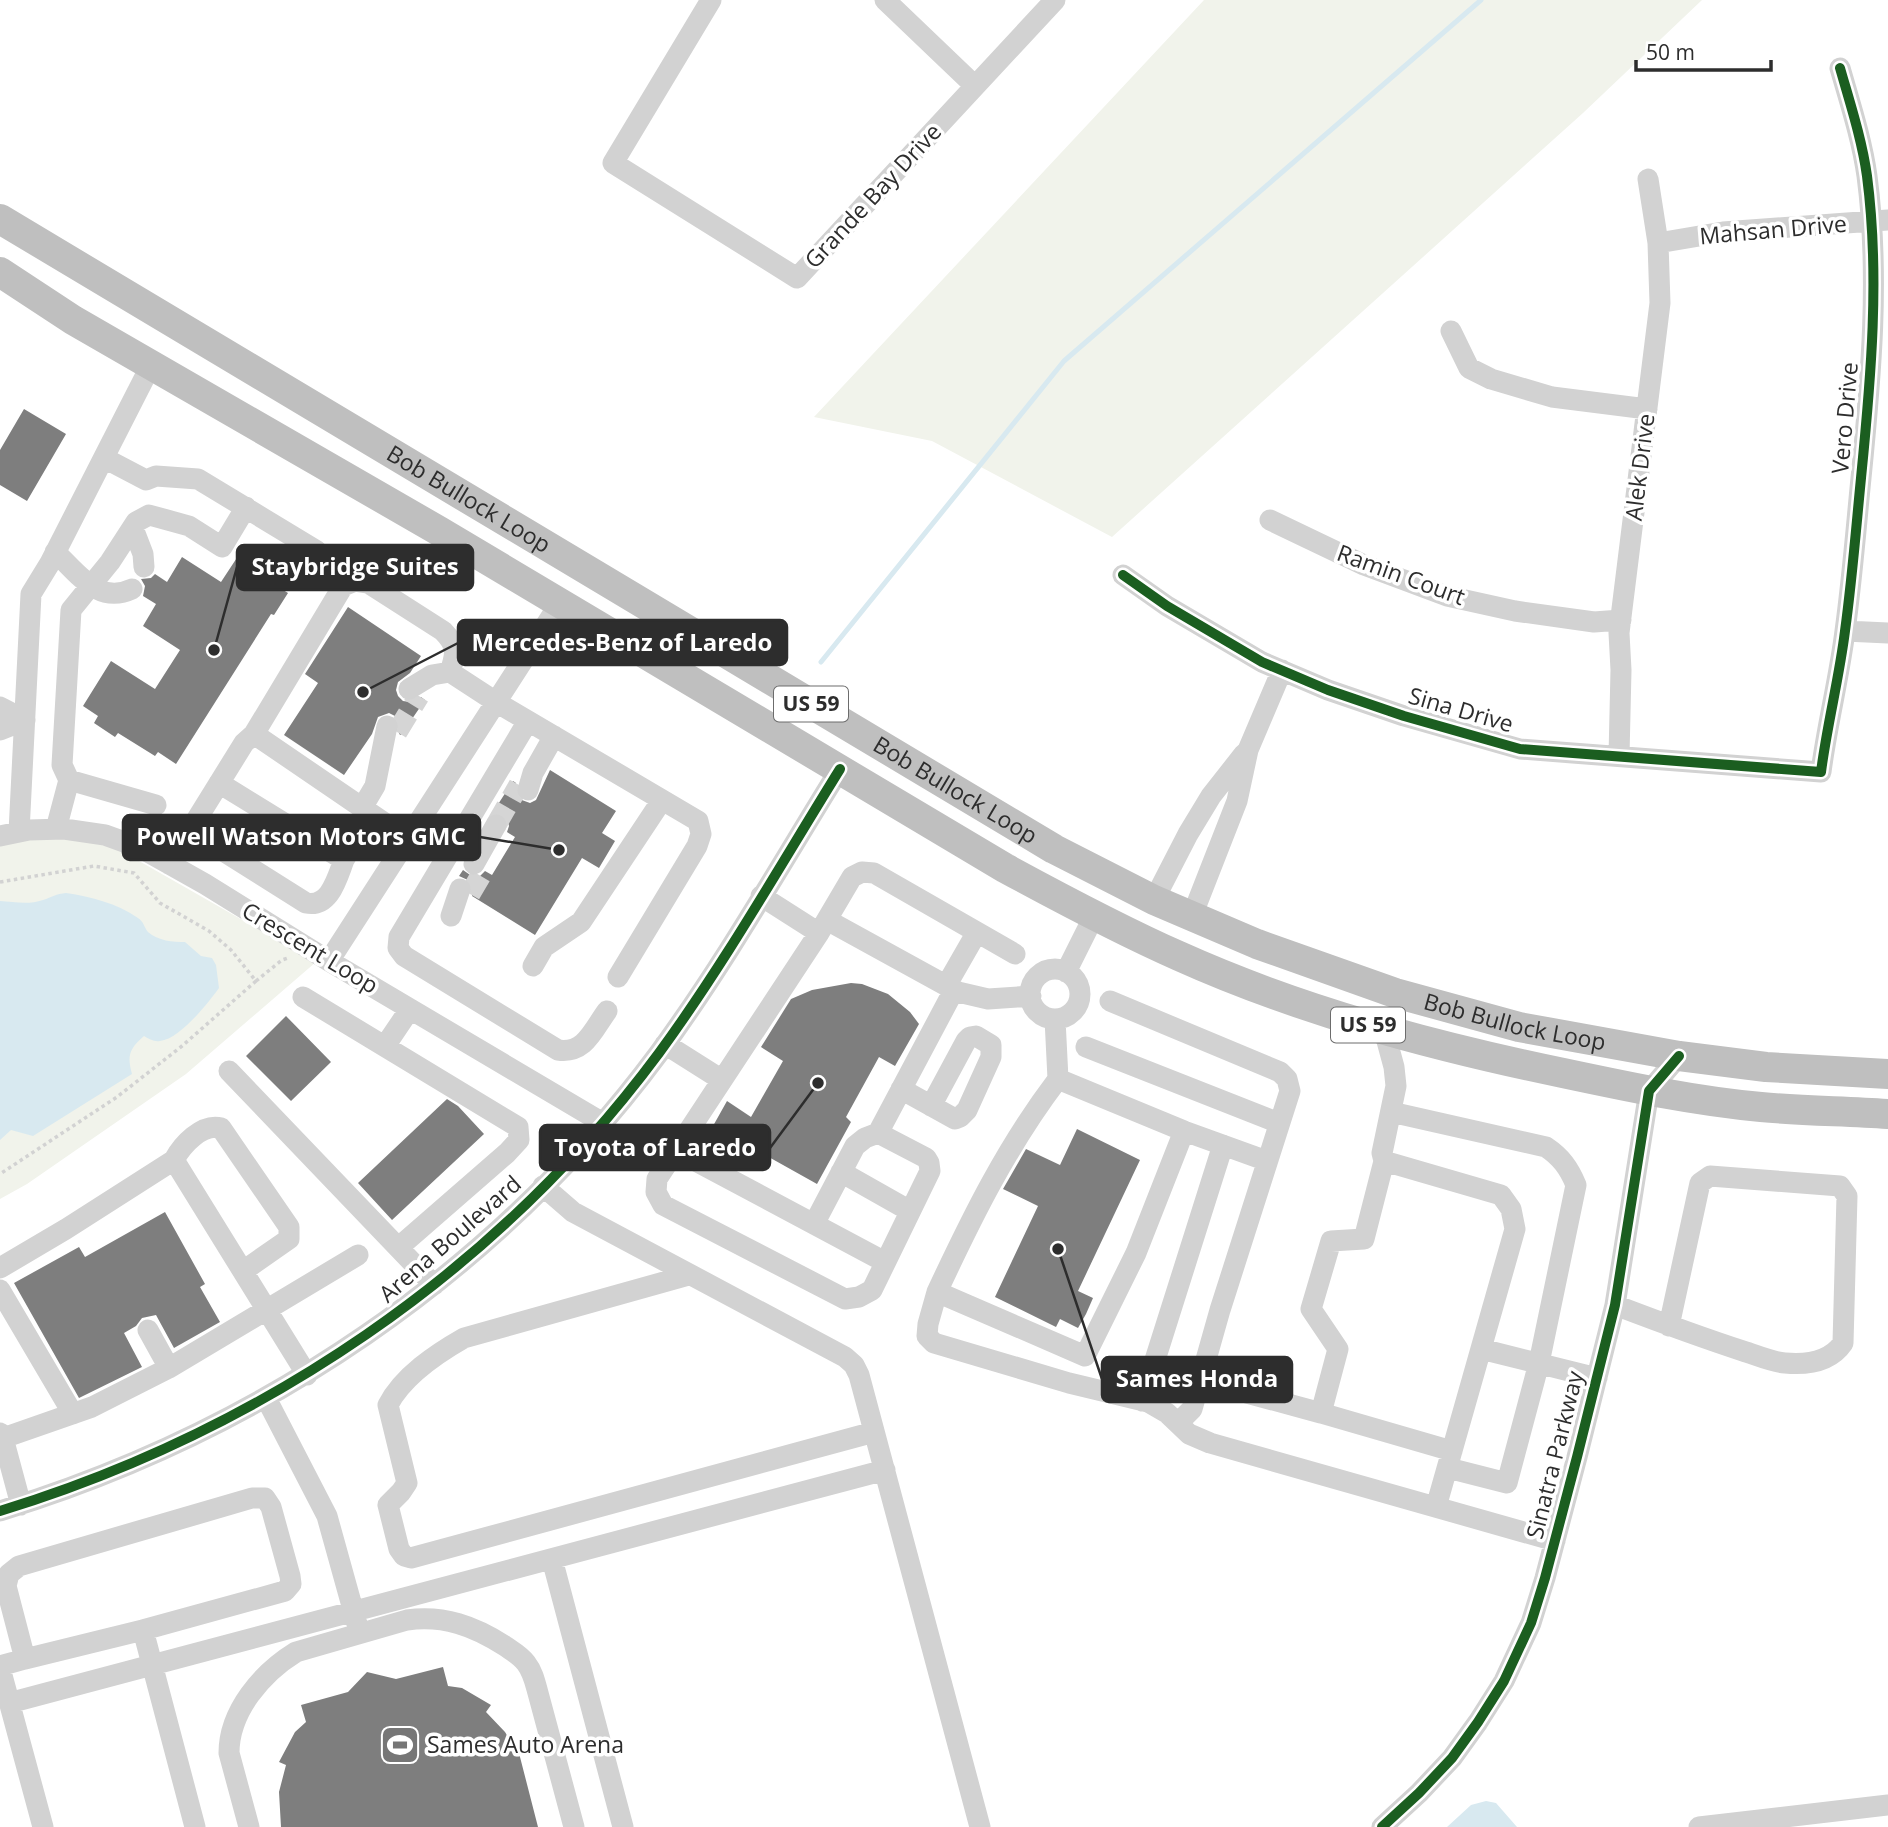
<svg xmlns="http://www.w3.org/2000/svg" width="1888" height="1827" viewBox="0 0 1888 1827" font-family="'Open Sans',sans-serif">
  <rect width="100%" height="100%" fill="#fff"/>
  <path fill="#f1f3eb" d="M1204,0H1702L1583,113L1112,537L932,441L814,417Z
    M32,835L104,841L316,962L186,1074L27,1184L0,1199V842Z"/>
  <path fill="#d8e9f0" d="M66,893C92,897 116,903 138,918C144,922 144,927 148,932C158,941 173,942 185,942L201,956L212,958L216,965L219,988C208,1003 180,1039 160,1041C154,1042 149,1039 144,1036C129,1049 127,1056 132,1074L33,1136L11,1130L0,1140V901C14,902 29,905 43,900C52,897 56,894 66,893Z
    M1486,1801L1496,1803L1517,1827H1447L1471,1805Z"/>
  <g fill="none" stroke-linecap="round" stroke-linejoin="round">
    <path stroke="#d8e9f0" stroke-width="5" d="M821,662L1064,361L1481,0"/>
  </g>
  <path fill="#7e7e7e" d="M24,409L66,434L27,501L0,485V450Z
    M244,547L288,575L280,588L288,593L274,615L271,614L176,764L158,752L155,756L118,733L115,737L94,723L98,716L83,706L111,661L155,689L180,650L143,626L156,604L143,596L145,586L141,579L151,578L155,574L167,582L182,557L221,582Z
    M348,607L421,656L410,673L398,682L396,690L398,696L403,701L410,702L421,697L425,700L401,735L399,734L400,722L395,716L389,713L378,717L372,734L344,775L284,735L318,683L305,674Z
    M550,770L616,811L602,833L615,841L599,868L582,858L535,935L472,896L473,887L470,881L459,876L463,870L473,877L480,876L485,871L492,875L515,837L507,832L509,826L507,818L502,813L493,812L513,781L516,783L515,792L519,799L530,803L536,800Z
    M851,983L862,984L888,994L910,1012L919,1024L895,1066L879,1057L846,1117L851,1122L817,1184L713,1126L727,1101L751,1117L783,1061L761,1047L791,999L812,990Z
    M286,1016L331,1062L291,1101L246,1056Z
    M447,1099L458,1106L484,1134L392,1220L358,1183Z
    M1077,1129L1140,1160L1078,1291L1093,1298L1086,1314L1078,1328L1060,1319L1056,1327L995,1297L1038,1206L1003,1189L1026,1149L1060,1165Z
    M165,1212L205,1284L200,1287L220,1322L174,1348L156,1315L142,1318L136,1326L124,1333L142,1367L79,1398L14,1283L79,1247L85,1257Z
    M443,1667L448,1686L462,1688L491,1705L486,1712L505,1732L520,1757L538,1827H281L279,1792L286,1765L279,1762L295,1732L306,1722L301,1705L348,1692L367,1672L396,1679Z"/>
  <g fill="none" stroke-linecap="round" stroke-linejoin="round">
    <path stroke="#d5d5d5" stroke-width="21" stroke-dasharray="21 10" stroke-linecap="butt" d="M397,732L419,696
      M496,825L519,785
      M470,894L484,870"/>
    <path stroke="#d2d2d2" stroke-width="3.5" stroke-dasharray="3.5 3.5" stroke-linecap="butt" d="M0,882L94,866L134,873L160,903L209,931L231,950L256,981L182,1046L117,1097L0,1174
      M256,981L282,960L288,958"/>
    <path stroke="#d2d2d2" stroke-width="21" d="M711,0L613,163L797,278L1055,0
      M885,0L975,86
      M1658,243L1723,232L1888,220
      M1451,331L1469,368L1491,379L1552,397L1647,409
      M104,458L146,480L156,476L198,479L317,551
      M1270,520L1364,565L1447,596L1515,611L1594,622L1621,620
      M133,528L143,554L144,567
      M55,552C78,573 98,605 132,589
      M1123,575L1167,606L1262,662L1328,690L1404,716L1520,749L1821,772C1827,725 1839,679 1845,631C1852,580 1856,529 1861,478C1871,378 1880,276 1867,176C1862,140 1850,103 1840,68
      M1845,631L1888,633
      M409,689L432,675L450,672
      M0,707L25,720
      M528,721L399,937L398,948L404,956L558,1050C585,1054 593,1030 607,1011
      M0,730L25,720
      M254,734L343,586L355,581L368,583L443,631C458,646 456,654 450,672L496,702L698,821L701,834L697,846L618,977
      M1619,756L1621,670L1619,633L1660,303L1658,243L1648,179
      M69,780L62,765L71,610L110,562L136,522L149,515L189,526L222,547L246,507
      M219,783L344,860L371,814
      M528,790L533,773L554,736
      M362,808L375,786L387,726
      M56,829L69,780L156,805
      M190,830L306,903C330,908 337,878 344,860
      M19,832L31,594L50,563L151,365
      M0,836L29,830L64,829L105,835L141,848L205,884L329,961L603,1123
      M169,864L244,743L254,734L408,839
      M474,864L496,825
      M761,896L819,933L657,1179L656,1192L663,1205L845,1299L859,1297L872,1290L930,1171L929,1163L926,1158L878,1133
      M1154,900L1188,834L1211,796L1244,754
      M451,916L460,889
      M1192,916L1237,801L1248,750L1282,670
      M827,920L958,992L988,999L1031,996
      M819,933L852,877L862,872L874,873L1015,954
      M329,961L560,603
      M533,966L544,947L581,922L662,800
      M1030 994a25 25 0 1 1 50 0a25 25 0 1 1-50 0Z
      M1066,972L1094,916
      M946,986L977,932
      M303,997L518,1127L519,1140L507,1153L399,1247
      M1110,1001L1280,1072L1287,1079L1290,1091L1220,1310L1192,1409L1178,1423
      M1055,1019L1058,1079L1184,1131L1136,1253L1085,1356L937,1292L928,1324L927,1336L934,1343L1069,1383L1148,1402L1167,1413L1189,1434L1210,1443L1555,1541
      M1384,1030L1394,1067L1396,1086L1382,1153L1384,1161L1501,1195L1511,1209L1515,1229L1436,1507
      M665,1044L722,1080
      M385,1046L410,1009
      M1086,1047L1279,1123
      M229,1071L434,1285
      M901,1089L955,1119L960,1117L967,1110L991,1057V1045L976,1036L970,1037L966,1041L931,1106
      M1391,1112L1546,1147C1561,1157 1569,1168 1576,1185L1539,1363L1507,1483L1448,1468
      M1184,1131L1267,1161
      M675,1150L885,1262
      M174,1160C182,1145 202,1123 221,1128L289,1227V1239L243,1271
      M841,1172L910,1211
      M543,1186L573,1212L845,1357L854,1365L859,1375L980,1827
      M814,1224L855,1146L865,1138L878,1133L954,990
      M0,1268L66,1229L174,1160L307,1375
      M689,1275L464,1338C436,1354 403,1376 388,1405L407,1483L401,1492L388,1505L399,1549L404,1556L411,1558L874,1432
      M0,1290L73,1414
      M937,1292C972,1217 1007,1146 1058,1079
      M1615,1305C1657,1321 1700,1337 1743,1351C1756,1355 1771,1362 1785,1363C1807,1365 1830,1362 1843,1343L1847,1196L1840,1186L1710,1176L1700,1183L1669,1326
      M148,1330L169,1368
      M1481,1349L1597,1378
      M1247,1393L1321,1413L1338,1349L1311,1309L1331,1241L1364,1239L1384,1161
      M266,1398L327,1516L357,1624
      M1142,1401L1223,1145
      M1321,1413L1452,1451
      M0,1433L3,1438L92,1407L169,1368L358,1255
      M0,1439L3,1438L21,1505
      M0,1511C261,1431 496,1273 659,1053C725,963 781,864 840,769
      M552,1559L623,1827
      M25,1659L143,1630
      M0,1666L25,1659L6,1586L9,1574L19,1566L252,1498H265L271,1507L290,1576L291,1584L285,1591L143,1630L195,1827
      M0,1668L43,1827
      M9,1703L885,1470
      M249,1827L229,1753C229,1711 262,1673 296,1652L407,1620C444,1615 474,1626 505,1646C512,1651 520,1655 526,1663C533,1672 535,1682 538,1693L574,1827
      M1382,1827L1419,1793L1452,1758L1478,1722L1504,1681L1531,1623L1545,1578L1577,1457L1615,1305L1649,1091L1679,1056
      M1699,1827L1888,1805"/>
    <g stroke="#bfbfbf" stroke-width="30">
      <path id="s1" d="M0,219L1054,849L1154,900L1257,944L1395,993L1519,1027L1679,1056L1766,1067L1888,1074"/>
      <path d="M0,272L73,320L439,531L1005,868C1062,899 1120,930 1179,956C1301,1011 1433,1046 1563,1073C1629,1087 1695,1101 1761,1107C1803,1111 1846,1111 1888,1114"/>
    </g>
    <g stroke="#fff" stroke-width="15">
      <path id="cycleway" d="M1123,575L1167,606L1262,662L1328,690L1404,716L1520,749L1821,772C1827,725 1839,679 1845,631C1852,580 1856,529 1861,478C1871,378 1880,276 1867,176C1862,140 1850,103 1840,68
        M0,1511C261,1431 496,1273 659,1053C725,963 781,864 840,769
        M1382,1827L1419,1793L1452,1758L1478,1722L1504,1681L1531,1623L1545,1578L1577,1457L1615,1305L1649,1091L1679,1056"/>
    </g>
    <use href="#cycleway" stroke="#1b5e20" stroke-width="10"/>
  </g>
  <defs>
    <g id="stadium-square" transform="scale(2.0125)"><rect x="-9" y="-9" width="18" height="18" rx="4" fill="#767676" stroke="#fff"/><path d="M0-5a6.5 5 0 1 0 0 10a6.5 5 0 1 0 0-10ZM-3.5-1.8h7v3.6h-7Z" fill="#fff"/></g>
  </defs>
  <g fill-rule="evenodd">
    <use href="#stadium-square" x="400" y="1745"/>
  </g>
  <g text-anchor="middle" stroke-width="7" stroke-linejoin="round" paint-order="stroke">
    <g fill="#fff" stroke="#6c6c6c" stroke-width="2">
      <rect x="774" y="686.5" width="74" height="35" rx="5"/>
      <rect x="1331" y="1007.5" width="74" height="35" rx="5"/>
    </g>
    <g font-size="21" font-weight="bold" fill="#2d2d2d">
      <text x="811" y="711">US 59</text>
      <text x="1368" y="1032">US 59</text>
    </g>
    <g font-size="23" fill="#2d2d2d" stroke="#fff">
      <text transform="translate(873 196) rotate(-47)" y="8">Grande Bay Drive</text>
      <text transform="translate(1773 230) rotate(-5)" y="8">Mahsan Drive</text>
      <text transform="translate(1845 418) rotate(-85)" y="8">Vero Drive</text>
      <text transform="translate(1640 467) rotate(-83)" y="8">Alek Drive</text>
      <text dy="8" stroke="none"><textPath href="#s1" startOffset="546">Bob Bullock Loop</textPath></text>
      <text transform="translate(1401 575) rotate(20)" y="8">Ramin Court</text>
      <text transform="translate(1461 710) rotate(16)" y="8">Sina Drive</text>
      <text dy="8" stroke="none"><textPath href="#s1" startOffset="1113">Bob Bullock Loop</textPath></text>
      <text transform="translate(310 948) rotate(31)" y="8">Crescent Loop</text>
      <text dy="8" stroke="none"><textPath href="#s1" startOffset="1722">Bob Bullock Loop</textPath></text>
      <text transform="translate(450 1239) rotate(-41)" y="8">Arena Boulevard</text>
      <text transform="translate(1555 1455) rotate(-76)" y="8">Sinatra Parkway</text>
    </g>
    <g font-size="23" fill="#2d2d2d" stroke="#fff" text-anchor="start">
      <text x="427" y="1753">Sames Auto Arena</text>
    </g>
  </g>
  <path fill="none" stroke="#2d2d2d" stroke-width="2.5" d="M214 650L237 567M363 692L458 643M559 850L480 837M818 1083L770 1148M1058 1249L1102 1379"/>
  <g fill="#2d2d2d" stroke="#fff" stroke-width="2.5">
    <circle cx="214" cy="650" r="7"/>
    <circle cx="363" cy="692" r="7"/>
    <circle cx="559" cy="850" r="7"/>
    <circle cx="818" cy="1083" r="7"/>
    <circle cx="1058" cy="1249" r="7"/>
  </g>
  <g fill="#2d2d2d" stroke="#2d2d2d" stroke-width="2.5">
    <rect x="237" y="545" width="236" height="45" rx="7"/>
    <rect x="458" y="620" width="329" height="45" rx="7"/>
    <rect x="123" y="815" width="357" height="45" rx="7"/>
    <rect x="540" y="1125" width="230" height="45" rx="7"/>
    <rect x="1102" y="1357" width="190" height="45" rx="7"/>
  </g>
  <g font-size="24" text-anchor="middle" font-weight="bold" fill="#fff">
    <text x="355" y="575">Staybridge Suites</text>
    <text x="622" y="651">Mercedes-Benz of Laredo</text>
    <text x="301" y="845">Powell Watson Motors GMC</text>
    <text x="655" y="1156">Toyota of Laredo</text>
    <text x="1197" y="1387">Sames Honda</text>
  </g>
  <path d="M1636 60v10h135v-10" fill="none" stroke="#2d2d2d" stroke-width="3.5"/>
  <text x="1646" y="60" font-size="21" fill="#2d2d2d" stroke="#ffffff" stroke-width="5" paint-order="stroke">50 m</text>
</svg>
